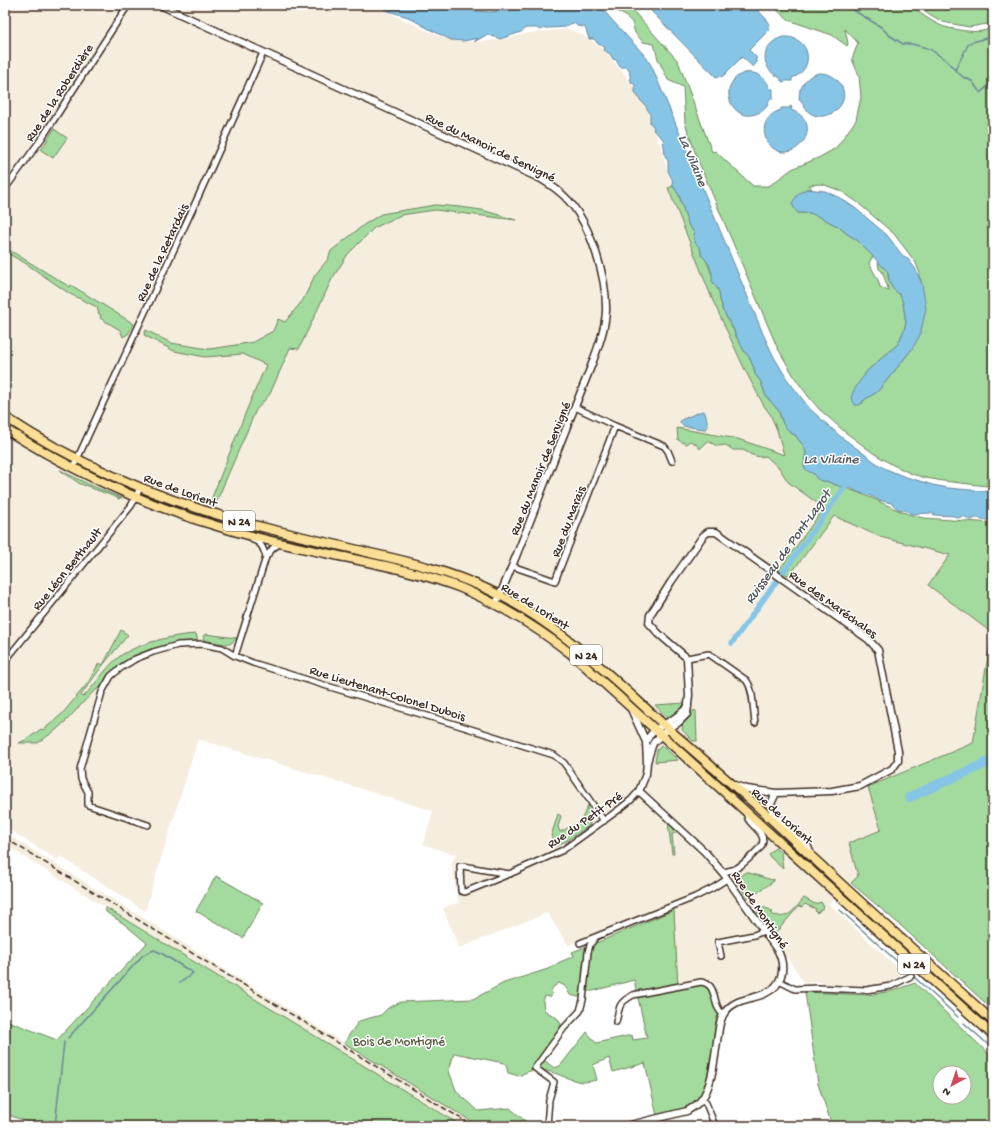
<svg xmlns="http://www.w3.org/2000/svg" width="998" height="1131" viewBox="0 0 998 1131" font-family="'Gochi Hand',sans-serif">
  <rect width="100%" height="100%" fill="#fff"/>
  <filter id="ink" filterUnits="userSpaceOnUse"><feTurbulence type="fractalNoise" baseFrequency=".025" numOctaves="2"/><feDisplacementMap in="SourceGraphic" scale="8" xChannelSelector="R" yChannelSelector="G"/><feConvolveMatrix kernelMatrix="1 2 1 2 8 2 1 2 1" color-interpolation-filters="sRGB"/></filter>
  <g filter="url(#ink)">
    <path fill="#f5eedf" d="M5,5H372L437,35L455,41L474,42L487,41L505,39L529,33L568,29L579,33L593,42L607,53L631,83L642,100L653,123L654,131L661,147L667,170L673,186L668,189L713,301L745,370L764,406L770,414L777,430L788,459L789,482L824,508L794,569L834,516L880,537L950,555L928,585L992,633L973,743L868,787L881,830L849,843L856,869L858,876L829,904L903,973L891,982L869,986L826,984L816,981L805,984L787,957L779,964L776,980L770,986L764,989L749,993L738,998L721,1008L713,983L710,980H701L677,984L673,902L579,939L569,946L547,913L459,948L443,908L459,902L454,880L451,863L456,854L446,852L423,844L433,811L198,739L145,911L60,856L58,860L5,827Z
      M5,833L150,922L253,987L479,1126H462L152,936L5,845Z"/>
    <path fill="#a3da9e" stroke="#6f825e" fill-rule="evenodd" d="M606,5H624L635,13L678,61L712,152L715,151L753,186H769L792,169L820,157L836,148L856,120L861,97L859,76L852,59L858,43L845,29L848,43L847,46L832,35L788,20L772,5H911C919,13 932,22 942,26C950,29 974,33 982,31C985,31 990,28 993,26V469L989,468L987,480V486L943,481L926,478L912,474L891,464L873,453L845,432L819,409L808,396L795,378L777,347L697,158L685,123L683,87L668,80L658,59L654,44L643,42L635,33L632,22L624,15ZM822,184L841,191L857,202L894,234L916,263L920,274L918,275L921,280L912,349L883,385L877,392L864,400L862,404L853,392C857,387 864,377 866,372L898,344L904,330L906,323L903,303L900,294L892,287L888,277V272L878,262L879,269L882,271L889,291L880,287L878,280L869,263L873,256L857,240L846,233L839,227L816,215L810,213H798L806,189H812L809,185Z
      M917,5H993V23L969,27L943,22L919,8Z
      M54,129L67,138L53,158L41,150Z
      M673,186L679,195L688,224L695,234V238L701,250V255L704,257L707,262L713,277L714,283L719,291L720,300L722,305V309L734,331L735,335L741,344L744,351L749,357L754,368L755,374L761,382L766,396L779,411L781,419L791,433L795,435L803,445L806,452L804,466C807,471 811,471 815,475C819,479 820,481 826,481C838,486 850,489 862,494C883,502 901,514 924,518L993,523V1010L899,924L851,883L858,876L856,869L849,843L881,830L868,787L973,743L992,633L928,585L950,555L880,537L834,516L789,576L779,570L824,508L788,482L780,469L766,456L760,457L752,455L743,450H733L726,445L717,446L708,441L700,449L696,444L690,441L686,444L678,440L677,428L738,439L784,455L777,430L770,414L764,406L745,370L713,301L668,188Z
      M435,205L460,207L482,210L516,220L435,210L401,215L374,228L348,254L332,279L299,349L290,348L270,394L256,410L215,505H209L247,409L266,365L243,354L205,357L174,351L144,335L146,330L171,343L209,349L230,346L253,342L273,331L278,319L285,322L303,300L315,275L328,259L331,251L346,239L365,224L381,214Z
      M6,248L70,287L71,285L134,324L128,334L123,337L120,330L100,318L101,315L99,314L97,307L70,294L25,263L5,252Z
      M86,466L131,487L130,490L85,470Z
      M60,470L90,485L122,498L118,499V498L91,488V487L80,484Z
      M163,499L265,531V533L245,528L239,529L218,523L161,504Z
      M279,534L385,559L386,561L385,563L274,538Z
      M121,630L128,635L103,665L81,695L83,697C95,685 107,666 120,656C139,643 173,635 196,634L198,641L164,645L149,650L128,661L108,676L103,685L92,693L66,721L56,730L38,743H19L29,738L41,729L43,730L62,714L87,684L99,663L103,665Z
      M205,634L237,638C235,640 232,643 229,644C226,645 209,641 204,640L203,637Z
      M685,703L681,710L668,719L655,705Z
      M694,710L696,711L697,741H693L682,730L683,723Z
      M661,746L665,748L678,760L655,762L657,750Z
      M588,805L592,813L589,826L568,840L556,846L551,836L558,814L561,816L558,827L560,832L574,825L581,821Z
      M668,822L682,835L675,829L673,830L676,833L672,834L674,854H672Z
      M775,848L781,853L783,869L770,857L768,854Z
      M746,872L772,880L774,879V881L751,897H747L735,879Z
      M216,876L263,903L243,938L196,911Z
      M804,898L815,904L821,902L824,907L817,913L815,911L816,909L805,904L802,907L799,906L773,936L757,912C761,906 767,907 773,912L771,913L775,916L776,915C788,921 797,906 804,898Z
      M105,907L152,936L462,1126H440L435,1123H431V1126H40L5,1114V1020L57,1040L147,943L124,924L106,912Z
      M674,910L678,987C685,986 693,984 701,984C714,985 715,1006 720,1015L716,1021C714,1038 708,1090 698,1101C689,1110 669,1113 657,1116L645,1063L613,1072L609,1058L593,1065L597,1080C592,1081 587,1082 582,1082C558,1078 543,1061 519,1076L508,1073L506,1064L504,1063L454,1053L449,1071L456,1090L461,1096L470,1103L478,1111L510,1108L531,1126H479L344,1043L349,1035L359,1021L381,1015L388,1008L401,1002L473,999L504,983L548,969L560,962L574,956L572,952L601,941ZM634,980L647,1038L633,1040L632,1035L596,1043L587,1032L560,1066L554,1068L544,1060L559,1031L561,1024L557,1018L544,1010L543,1001L545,996L551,997L552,988L559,983L565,986L570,995L578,997L588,991H593Z
      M915,983L993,1058V1126H832L818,1084L805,992L868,995L892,991ZM940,1073H964V1097H940Z"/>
    <path fill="#87c5e7" stroke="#698797" d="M381,5H458L474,11L490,12L517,9L535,5H591L602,9L605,12L611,19L646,57L652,67L764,336L774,357L787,379L810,409L840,436L875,462L884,468L903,476L933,485L948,488L993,492V520C985,521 982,518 975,518L974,519L971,520L963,516L958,518L954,516L935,515L931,513L912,514L905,510H901L898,509L891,503L879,500L869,495L857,492L851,488H844L826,481H821L816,478L814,474L806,470L804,466L806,452L803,445L795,435L791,433L786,428L783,424L779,411L766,396L761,382L755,374L754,368L749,357L744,351L741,345L735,334L734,330L722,309V305L720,300L719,291L712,281C714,273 708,260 701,255V250L700,248C699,247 698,246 697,245C694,243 695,238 693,235L695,234L688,224L679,195L673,186L672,179L668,171V161L665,156L664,146L663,139L653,130L654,128L653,126L650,123V114L645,105L640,100L635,92V85L631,82L629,69L626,67H620L616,60L613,59L610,54L604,50L605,47L598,44L594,39H589L585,27L577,26L575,23C571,23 569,24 566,27L549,28H546L540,30L537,28H526L521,32L500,39C496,37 492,37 488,34L474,42L478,38L464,41L451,40L429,29L408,17L385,10Z
      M645,5H753L768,21C771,25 769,26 769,30L749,50L757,58L755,60L757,62L753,67L742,57L722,77L721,76L716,77Z
      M783,37C810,35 817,69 792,78V81H785L784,82L781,81V78C759,70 760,43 783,37Z
      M744,73C757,71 766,77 770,89H773V99H770C768,106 764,111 758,113C732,125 715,84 744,73Z
      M819,73C826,73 833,75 838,81C860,106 813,135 801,100L799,99L800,89H801C804,80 810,75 819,73Z
      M790,106L792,107L791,110C830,124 790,172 768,143C764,136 763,128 766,122C769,116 774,112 781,110V108H790Z
      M806,189L825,191L840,198L855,208L887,235L902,255L908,259L915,268L922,284L926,309L920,335L912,349L883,385L877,392L864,400L860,405H855L851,398C853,391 858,383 863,377C866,373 864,378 866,372L898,344L904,330L906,323L903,303L900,295L892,288L889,280L888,272L857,240L846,233L839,227L822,218L810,213H798L794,208L792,203L798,194Z
      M702,411H704C706,415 709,425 706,429H704L683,426L680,423L681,420Z"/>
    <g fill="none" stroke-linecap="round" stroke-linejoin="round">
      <path stroke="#698797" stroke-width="1.5" d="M845,5L881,27L889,35L903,44H912L930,49L947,61L955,70L963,77L972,81L979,91L981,93L993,80
        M955,70L969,43L993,36
        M840,910L911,974
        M914,977L958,1017
        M964,1023L993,1049
        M68,1038L143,955L154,950L161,953L193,973L180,983
        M55,1126L64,1042"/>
      <path stroke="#87c5e7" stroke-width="5.5" d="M732,643L844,488L849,484"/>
      <path stroke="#87c5e7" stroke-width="10" d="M910,797L993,760"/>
      <g stroke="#3b2a1e" stroke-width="8">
        <path id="minor" d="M5,189L42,138L128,5
          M575,407L615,426L664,446L668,451L672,461
          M73,468L199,195L263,53
          M253,540C262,543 263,548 266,557
          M512,566L555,581L615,426
          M235,656L266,557L273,548L281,543
          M687,658L709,654L746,680C754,689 753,711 755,723
          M5,661L131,506L136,497L140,487
          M148,825L88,805V792L81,779L80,769L102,692L111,676L122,667L135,659L153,652L178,645L202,644L222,648L235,656L253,663L327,686L461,726L554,755L564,763L604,821
          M723,873C727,870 731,871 735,869C745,864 753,854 761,847C768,834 754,829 748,819C747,817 747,815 746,813
          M510,874L485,870L463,866H460L461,891L465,892L514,872L563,850L617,811L631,800L639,791
          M580,943L695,897L713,888L727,879
          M721,956L718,942L754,935L764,931
          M779,981L795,989L818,988L866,990L891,986L911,976
          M616,1022C620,1007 617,1004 633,995L701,982C719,984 711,1006 723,1014
          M702,1099L706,1103L715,1126
          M547,1126L549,1100L554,1082L535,1068L564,1028L580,1011L583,1000L588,952L590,945L595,938"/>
      </g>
      <g stroke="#3b2a1e" stroke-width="9">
        <path id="tertiary" d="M160,5L541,179C551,185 561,192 569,201C591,226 607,278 606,311C605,331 597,350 590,369C581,392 571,416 562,439C540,494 520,550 496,604
          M646,742C651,730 662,726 673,719C678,716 683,711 688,707
          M647,762L652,746L654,742L668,729L678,723L687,714L689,695L687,658L659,634L649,623L650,615L671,582L703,536L708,532H716L868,639L878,650L898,751V761L892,769L860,786L832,791L776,793L747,789L735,785
          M776,793L771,804L772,813L807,845L811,854
          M626,1126L687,1111C692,1108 697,1105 701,1100C713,1086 715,1053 718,1035C719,1027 720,1018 725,1012C735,998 752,1000 766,993C783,985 786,967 778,951L723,873L705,852L639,791L646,774L647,762L646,742L631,709"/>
      </g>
      <g stroke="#3b2a1e" stroke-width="11">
        <path id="primary" d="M5,417C84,469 174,505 266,528C301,537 335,544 370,553C411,562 451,572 489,590C563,624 619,686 680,739C705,761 731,783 756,805C780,827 802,848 826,870C881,921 937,971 993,1021
          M5,429C71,470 142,504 217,526C255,538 295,547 335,555C377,564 420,572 461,588C503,606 540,629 575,657L993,1035"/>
      </g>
      <use href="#minor" stroke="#fff" stroke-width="5"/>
      <use href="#tertiary" stroke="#fff" stroke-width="6"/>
      <use href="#primary" stroke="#fbdf96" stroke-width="8"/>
      <path stroke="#3b2a1e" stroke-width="1.5" stroke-dasharray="6 3" stroke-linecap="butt" d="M5,838L473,1126"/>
    </g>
  </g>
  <g text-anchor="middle" stroke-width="3" stroke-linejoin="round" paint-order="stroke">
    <g fill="#fff" stroke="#766a62" stroke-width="1">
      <rect x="223" y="511" width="32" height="20" rx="3"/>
      <rect x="570" y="645" width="32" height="20" rx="3"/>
      <rect x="898" y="954" width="32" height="20" rx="3"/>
    </g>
    <g font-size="12" font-weight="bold" fill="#3b2a1e">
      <text x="239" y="525">N 24</text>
      <text x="586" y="659">N 24</text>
      <text x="914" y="968">N 24</text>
    </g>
    <g font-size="13" fill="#3b2a1e" stroke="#fff">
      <text transform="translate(58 92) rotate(-57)" y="5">Rue de la Roberdière</text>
      <text transform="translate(491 146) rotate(26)" y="5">Rue du Manoir de Servigné</text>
      <text transform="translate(161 252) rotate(-65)" y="5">Rue de la Retardais</text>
      <text transform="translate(539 468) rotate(-68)" y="5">Rue du Manoir de Servigné</text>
      <text transform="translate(181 489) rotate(20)" y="5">Rue de Lorient</text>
      <text transform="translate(567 521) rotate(-69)" y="5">Rue du Marais</text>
      <text transform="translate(66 568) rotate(-51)" y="5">Rue Léon Berthault</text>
      <text transform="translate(834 603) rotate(36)" y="5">Rue des Maréchales</text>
      <text transform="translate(536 605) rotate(32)" y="5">Rue de Lorient</text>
      <text transform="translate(388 692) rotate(17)" y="5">Rue Lieutenant-Colonel Dubois</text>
      <text transform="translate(783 815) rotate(42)" y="5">Rue de Lorient</text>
      <text transform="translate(584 819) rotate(-35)" y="5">Rue du Petit Pré</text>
      <text transform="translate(761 909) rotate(56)" y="5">Rue de Montigné</text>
    </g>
    <g font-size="13" fill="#5a5f44" stroke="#fff">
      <text x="399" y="1045">Bois de Montigné</text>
    </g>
    <g font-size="14" font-style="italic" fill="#52585a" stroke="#fff">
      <text transform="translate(694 160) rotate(67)" y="5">La Vilaine</text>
      <text x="831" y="463">La Vilaine</text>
      <text transform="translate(787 546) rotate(-54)" y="5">Ruisseau de Pont-Lagot</text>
    </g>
  </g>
  <rect width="998" height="1131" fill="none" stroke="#fff" stroke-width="20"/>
  <rect x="10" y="10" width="978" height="1111" fill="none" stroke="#3b2a1e" stroke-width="1.5" filter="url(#ink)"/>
  <g transform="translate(952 1085) rotate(220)"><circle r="19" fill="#ffffff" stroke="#b1aaa5"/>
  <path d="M0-3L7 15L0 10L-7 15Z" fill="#d1495b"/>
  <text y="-6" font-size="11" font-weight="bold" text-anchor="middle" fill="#3b2a1e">N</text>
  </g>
</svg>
